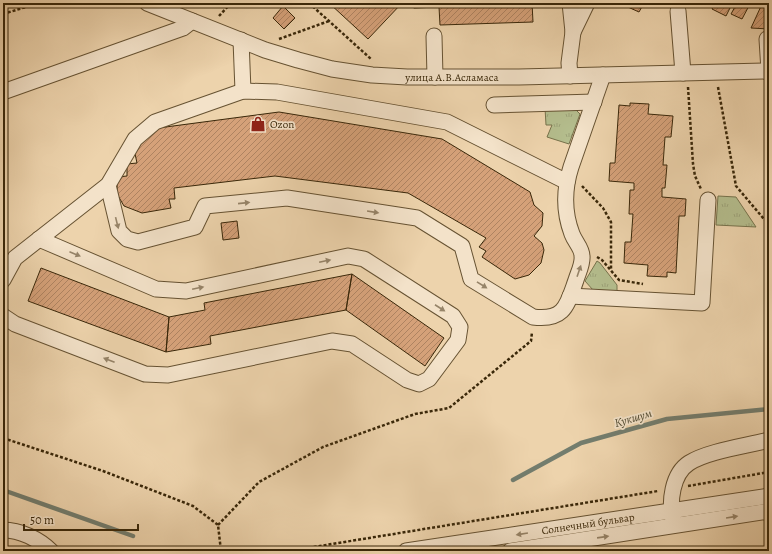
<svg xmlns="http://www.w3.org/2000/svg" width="772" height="554" viewBox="0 0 772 554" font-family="Alegreya,serif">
  <defs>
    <pattern id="park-tufts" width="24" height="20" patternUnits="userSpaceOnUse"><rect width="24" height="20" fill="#b4bd8d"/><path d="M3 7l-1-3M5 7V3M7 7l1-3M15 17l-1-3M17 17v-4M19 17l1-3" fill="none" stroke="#9ca278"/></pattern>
    <pattern id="building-hatch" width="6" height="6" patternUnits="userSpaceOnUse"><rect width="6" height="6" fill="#d5a179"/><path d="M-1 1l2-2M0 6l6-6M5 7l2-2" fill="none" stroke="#ae8361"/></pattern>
  </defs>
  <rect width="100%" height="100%" fill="#edd3ac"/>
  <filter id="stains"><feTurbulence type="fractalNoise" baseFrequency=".005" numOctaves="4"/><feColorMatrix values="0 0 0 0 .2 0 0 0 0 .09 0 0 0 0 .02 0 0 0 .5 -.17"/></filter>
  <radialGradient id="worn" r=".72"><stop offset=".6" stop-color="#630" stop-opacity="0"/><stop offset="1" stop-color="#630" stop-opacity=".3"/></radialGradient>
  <path fill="url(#park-tufts)" stroke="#76724b" d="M545,108L575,109L580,114L569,144L547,137L552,125H546Z
    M718,196L736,197L756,227L716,225Z
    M597,261L600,263L617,285V291L593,290L585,281Z"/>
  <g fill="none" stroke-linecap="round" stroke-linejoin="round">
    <path stroke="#737d6e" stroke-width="4.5" d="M513,480L581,443L667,419L769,409
      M3,490L133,536"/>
  </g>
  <path fill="url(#building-hatch)" stroke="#392709" d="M329,3H402L368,39Z
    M407,3H532L533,22L440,25L439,7L414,8Z
    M619,3H644L639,12Z
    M715,3H729L732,4L726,16L712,9Z
    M737,3L750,4L742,19L731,14Z
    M762,4L769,7V29L751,28Z
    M283,6L295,18L284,29L273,18Z
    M630,103L649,104L648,114L673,116L671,137H665L663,165H667L665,188H662V197L686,199L685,216H679L676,273L667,272V277L647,276L648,265L624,263L625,242H631L633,214H629L630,190H634V183L609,181L610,163H615L619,105L630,106Z
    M279,112L442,139L530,192L534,205L543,213L542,226L534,236L542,243L544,250L541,263L529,275L515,279L482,257L486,251L479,247L486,238L408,193L275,176L174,188L175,199H169L171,208L142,213L124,206L117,194V177L127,176V164L137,163L134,149L158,128Z
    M237,221L239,238L223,240L221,223Z
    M41,268L169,317L166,352L28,301Z
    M352,274L444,338L425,366L346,310Z
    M352,274L346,310L210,336L211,344L166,352L169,317L205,310L204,303Z"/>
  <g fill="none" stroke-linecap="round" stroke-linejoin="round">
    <g stroke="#665232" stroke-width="17">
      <g id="minor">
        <path id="s1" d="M147,3L265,50L298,60L332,69L372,75L407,77H519L769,71"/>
        <path d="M678,11L683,73"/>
        <path d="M573,32L587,3"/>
        <path d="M434,36L435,77"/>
        <path d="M767,39L769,71"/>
        <path d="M241,40L243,91"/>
        <path d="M570,76L569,63L573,32L570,3"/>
        <path d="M3,92L183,28L192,21"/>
        <path d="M494,105L594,102"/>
        <path d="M108,185L119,231L127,239L138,242L195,227L205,206L287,198L417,218L462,246L471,279L533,317C565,321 567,305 576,280C578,273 583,264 582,256C582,248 575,242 572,234C564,213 564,189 571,167L603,75"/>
        <path d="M3,280L15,258L108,185L135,139L155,122L243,91L277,92L447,122L567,182"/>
        <path d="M570,296L702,303L708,200"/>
        <path d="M3,316L15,324L145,374L168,375L332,341L352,344L407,380L419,384L429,379L458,340L460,327L453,316L364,259L348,256L186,291L156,289L39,239"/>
        <path d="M673,520C669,502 672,474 689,463C708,451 746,446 769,440"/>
        <path d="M3,530C20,530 39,539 51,551"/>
        <path id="s2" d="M406,551L769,496"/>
        <path d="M510,551L769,511"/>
      </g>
    </g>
    <path stroke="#392709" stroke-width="2.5" stroke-dasharray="3 2" stroke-linecap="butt" d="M309,3L371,59
      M3,14L39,3
      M219,16L231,3
      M279,39L329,21
      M688,87L693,164L695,176L701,189
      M718,87L736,186L769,225
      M582,186L603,208L611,222V270
      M597,257L602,260L619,280L643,284
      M3,438L103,471L193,506L218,525L221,551
      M688,486L769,472
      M218,525L259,482L323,447L415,414L449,408L531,341L532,332
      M289,551L658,491"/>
    <use href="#minor" stroke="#f3e2c9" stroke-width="15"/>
  </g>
  <defs><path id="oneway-solid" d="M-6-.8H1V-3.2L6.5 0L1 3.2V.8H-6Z"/></defs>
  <g fill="#968469">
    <use href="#oneway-solid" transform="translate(244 203) rotate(-6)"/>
    <use href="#oneway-solid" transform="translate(373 212) rotate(9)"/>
    <use href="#oneway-solid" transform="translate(117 223) rotate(76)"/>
    <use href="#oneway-solid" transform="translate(75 254) rotate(23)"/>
    <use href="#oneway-solid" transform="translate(325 261) rotate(-12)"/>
    <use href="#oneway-solid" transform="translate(579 271) rotate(-71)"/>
    <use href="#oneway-solid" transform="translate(482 285) rotate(32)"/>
    <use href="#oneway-solid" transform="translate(198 288) rotate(-12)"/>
    <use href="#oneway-solid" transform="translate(440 308) rotate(33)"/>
    <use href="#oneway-solid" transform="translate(109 360) rotate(-159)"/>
    <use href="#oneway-solid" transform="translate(732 517) rotate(-9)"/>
    <use href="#oneway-solid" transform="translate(522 534) rotate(171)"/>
    <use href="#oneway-solid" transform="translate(603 537) rotate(-8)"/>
  </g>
  <defs>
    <g id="shop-bare" transform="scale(1.2)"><path d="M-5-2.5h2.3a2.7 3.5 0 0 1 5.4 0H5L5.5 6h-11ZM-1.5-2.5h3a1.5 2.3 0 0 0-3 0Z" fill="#8f2418" stroke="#f3e2c9" stroke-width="2.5" paint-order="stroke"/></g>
  </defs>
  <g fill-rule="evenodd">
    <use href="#shop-bare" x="258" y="124"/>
  </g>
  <g text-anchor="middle" stroke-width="3.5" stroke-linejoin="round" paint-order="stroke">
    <g font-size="11" fill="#392709" stroke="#f3e2c9">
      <text dy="4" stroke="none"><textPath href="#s1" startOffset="317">улица А.В.Асламаса</textPath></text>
      <text dy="4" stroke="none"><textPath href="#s2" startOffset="184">Солнечный бульвар</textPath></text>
    </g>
    <g font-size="11" fill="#392709" stroke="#f3e2c9" text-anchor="start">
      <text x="270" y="128">Ozon</text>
    </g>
    <g font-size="12" font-style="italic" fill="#514b33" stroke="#f3e2c9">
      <text transform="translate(633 418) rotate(-16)" y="4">Кукшум</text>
    </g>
  </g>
  <rect width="772" height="554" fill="none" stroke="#edd3ac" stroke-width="16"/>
  <rect x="4" y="4" width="764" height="546" fill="none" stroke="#392709" stroke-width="2"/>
  <rect x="8" y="8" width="756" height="538" fill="none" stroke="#392709"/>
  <path d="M24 524v6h114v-6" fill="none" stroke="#392709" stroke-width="2"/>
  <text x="30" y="524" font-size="12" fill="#392709" stroke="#f3e2c9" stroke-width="3" paint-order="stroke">50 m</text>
  <rect width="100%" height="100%" filter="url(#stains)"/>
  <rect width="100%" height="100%" fill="url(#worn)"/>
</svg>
